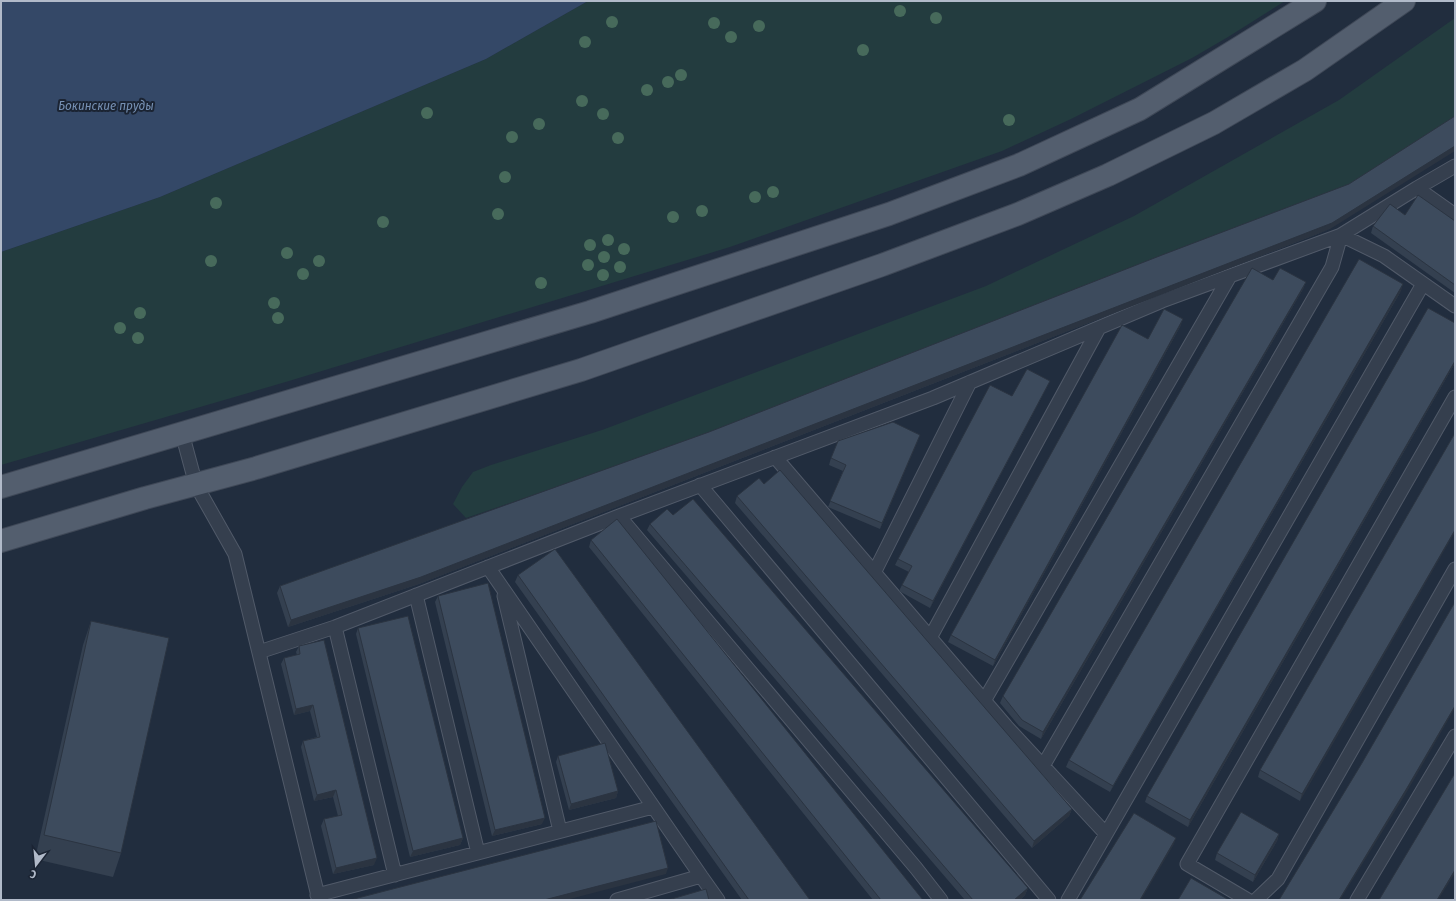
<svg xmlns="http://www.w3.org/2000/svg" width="1456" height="901" viewBox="0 0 1456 901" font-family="'Fira Sans Condensed',sans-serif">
  <rect width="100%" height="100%" fill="#212d3e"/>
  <path fill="#233c3f" d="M588,1H1285L1228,37L1192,58L1071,119L1002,151L730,247L289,381L1,465V252L160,197L486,59Z
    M1455,18V118L1345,188L705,437L466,518L453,504L462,487L473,472L491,465L602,430L986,286L1134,216L1339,100Z"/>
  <path fill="#344867" d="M1,1H588L486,59L160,197L1,252Z"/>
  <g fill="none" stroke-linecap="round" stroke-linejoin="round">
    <g stroke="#515a69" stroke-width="15">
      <path id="service" d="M1417,188L1455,166
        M182,433L196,485L235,554L319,900
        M775,457L1006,726L1106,834
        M700,485L1049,900
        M619,516L916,868L941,900
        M488,567L701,876L617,900
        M874,573L970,382
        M416,595L478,853
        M504,596L560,831
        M335,627L395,875
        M930,638L1099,328
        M259,652L335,627L619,516L933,398L1162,301L1341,235L1384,256L1455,306
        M984,701L1230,276
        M1043,766L1332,267L1341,235L1417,188L1455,215
        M701,876L718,900
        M317,895L653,807
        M1068,900L1423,284
        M1248,900L1187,864L1455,397
        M1256,900L1278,879L1455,569
        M1357,900L1455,736"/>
    </g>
    <g stroke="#3f4857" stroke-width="24">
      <path id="primary" d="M1,487L590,312L889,214L1019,165L1140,109L1315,1
        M1,541L145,498L256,468L581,370L882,265L1018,214L1108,175L1214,123L1305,70L1404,1"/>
    </g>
    <use href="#service" stroke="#353f4e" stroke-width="13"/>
    <use href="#primary" stroke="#535e6e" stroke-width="22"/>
  </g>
  <g fill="#476a5b">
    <circle cx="900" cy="11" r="6"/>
    <circle cx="936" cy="18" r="6"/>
    <circle cx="612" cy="22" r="6"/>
    <circle cx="714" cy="23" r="6"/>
    <circle cx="759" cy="26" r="6"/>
    <circle cx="731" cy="37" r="6"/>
    <circle cx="585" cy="42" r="6"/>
    <circle cx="863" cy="50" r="6"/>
    <circle cx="681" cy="75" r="6"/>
    <circle cx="668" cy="82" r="6"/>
    <circle cx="647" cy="90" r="6"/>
    <circle cx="582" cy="101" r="6"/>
    <circle cx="427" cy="113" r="6"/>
    <circle cx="603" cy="114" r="6"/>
    <circle cx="1009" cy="120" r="6"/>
    <circle cx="539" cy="124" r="6"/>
    <circle cx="512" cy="137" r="6"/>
    <circle cx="618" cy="138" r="6"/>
    <circle cx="505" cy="177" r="6"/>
    <circle cx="773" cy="192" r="6"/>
    <circle cx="755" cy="197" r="6"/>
    <circle cx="216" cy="203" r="6"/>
    <circle cx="702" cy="211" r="6"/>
    <circle cx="498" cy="214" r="6"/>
    <circle cx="673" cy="217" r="6"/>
    <circle cx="383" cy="222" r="6"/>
    <circle cx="608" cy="240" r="6"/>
    <circle cx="590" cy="245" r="6"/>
    <circle cx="624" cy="249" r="6"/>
    <circle cx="287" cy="253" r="6"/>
    <circle cx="604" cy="257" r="6"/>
    <circle cx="211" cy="261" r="6"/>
    <circle cx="319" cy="261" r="6"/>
    <circle cx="588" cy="265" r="6"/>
    <circle cx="620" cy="267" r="6"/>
    <circle cx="303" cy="274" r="6"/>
    <circle cx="603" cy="275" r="6"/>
    <circle cx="541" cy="283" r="6"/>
    <circle cx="274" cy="303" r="6"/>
    <circle cx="140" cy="313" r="6"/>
    <circle cx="278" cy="318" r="6"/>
    <circle cx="120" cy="328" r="6"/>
    <circle cx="138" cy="338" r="6"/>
  </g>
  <path fill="#344050" d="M1405,215L1455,221V293L1371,233L1373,226Z
    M1330,229L419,584L288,627L277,593L280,586Z
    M1273,280L1306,282L1303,289L1041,739L1019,726L1000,703L1003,696Z
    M1401,291L1110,792L1066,767L1069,760Z
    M1455,323V363L1188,827L1145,802L1147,796Z
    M1181,325L993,666L948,642L951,635L1148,339Z
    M1047,387L930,608L899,591L902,585L909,572L895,565L898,559L1012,396Z
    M1455,433L1300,801L1258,777L1260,770Z
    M920,435L880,529L828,507L843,471L829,465L831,458Z
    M764,484L1072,809L1069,816L1032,848L735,503L737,496Z
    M650,524L1028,888L1025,895L1020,900H965L647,530Z
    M591,540L923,900H873L589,547Z
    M518,575L810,900H742L515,582Z
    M438,596L542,824L492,836L435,602Z
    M91,621L121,853L113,877L35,859L83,645Z
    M358,628L463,838L460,845L410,857L356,634Z
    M299,646L374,865L333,874L321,826L324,819L338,816L333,797L314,801L301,747L303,741L317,737L310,711L294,715L281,664L284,658L297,655L296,652Z
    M558,756L618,791L616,798L569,810L556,762Z
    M1279,834L1277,841L1253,882L1215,860L1217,853Z"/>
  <path fill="#2b3441" d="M1455,146V151L1330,229L419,584L288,627L291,620Z
    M1306,282L1303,289L1041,739L1043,732Z
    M1403,284L1401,291L1110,792L1113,786Z
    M1183,319L1181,325L993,666L995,660Z
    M1455,361V363L1188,827L1190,820Z
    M1050,381L1047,387L930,608L933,601Z
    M920,435L918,441L880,529L882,523Z
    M1455,530V532L1300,801L1302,794Z
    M313,705L310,711L294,715L296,709Z
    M1455,706V708L1405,795L1340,900H1339Z
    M336,790L333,797L314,801L317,795Z
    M618,791L616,798L569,810L571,804Z
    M1072,809L1069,816L1032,848L1034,841Z
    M545,818L542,824L492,836L495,830Z
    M1279,834L1277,841L1253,882L1255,875Z
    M463,838L460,845L410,857L413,851Z
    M1176,838L1174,844L1141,900H1140Z
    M377,858L374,865L333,874L336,868Z
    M668,868L666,874L566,900H544Z
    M1455,870V873L1438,900H1437Z
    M1028,888L1025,895L1020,900H1014Z"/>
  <path fill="#3d4b5d" stroke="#2b3441" d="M1455,116V146L1332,223L421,577L291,620L280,586L709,432L1162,255L1349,184Z
    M1418,195L1455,221V285L1373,226L1390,204L1405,215Z
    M1359,259L1403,284L1113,786L1069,760Z
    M1252,268L1273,280L1280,268L1306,282L1043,732L1022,720L1003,696Z
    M1428,308L1455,323V361L1190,820L1147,796Z
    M1164,309L1183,319L995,660L951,635L1122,325L1148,339Z
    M1027,369L1050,381L933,601L902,585L912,566L898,559L990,385L1012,396Z
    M893,422L920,435L882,523L830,501L846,465L831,458L838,441Z
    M1455,433V530L1302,794L1260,770Z
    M780,470L1072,809L1034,841L737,496L759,478L764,484Z
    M693,499L1028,888L1014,900H973L650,524L667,509L673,515Z
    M617,519L923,900H881L591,540Z
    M555,549L810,900H749L518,575Z
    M488,583L545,818L495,830L438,596Z
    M1455,602V706L1407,788L1339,900H1279L1362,763Z
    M408,616L463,838L413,851L358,628Z
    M91,621L169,638L121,853L44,835Z
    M324,640L377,858L336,868L324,819L342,815L336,790L317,795L303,741L320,737L313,705L296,709L284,658L300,654L299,646Z
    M605,743L618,791L571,804L558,756Z
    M1455,773V870L1437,900H1379Z
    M1241,812L1279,834L1255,875L1217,853Z
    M1134,813L1176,838L1140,900H1080Z
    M656,821L668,868L544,900H350Z
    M1191,878L1229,900H1178Z
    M706,889L709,900H668Z"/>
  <g text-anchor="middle" stroke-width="4" stroke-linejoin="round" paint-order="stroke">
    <g font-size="13" font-style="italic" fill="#7690b3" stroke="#1b2433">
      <text x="106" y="110">Бокинские пруды</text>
    </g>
  </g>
  <rect width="1456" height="901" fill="none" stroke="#b1bac9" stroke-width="4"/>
  <g transform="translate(36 865) rotate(196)" stroke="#1b2433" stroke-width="3" paint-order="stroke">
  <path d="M0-3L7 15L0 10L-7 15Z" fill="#b1bac9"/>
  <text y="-6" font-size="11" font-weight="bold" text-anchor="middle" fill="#b1bac9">С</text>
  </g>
</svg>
